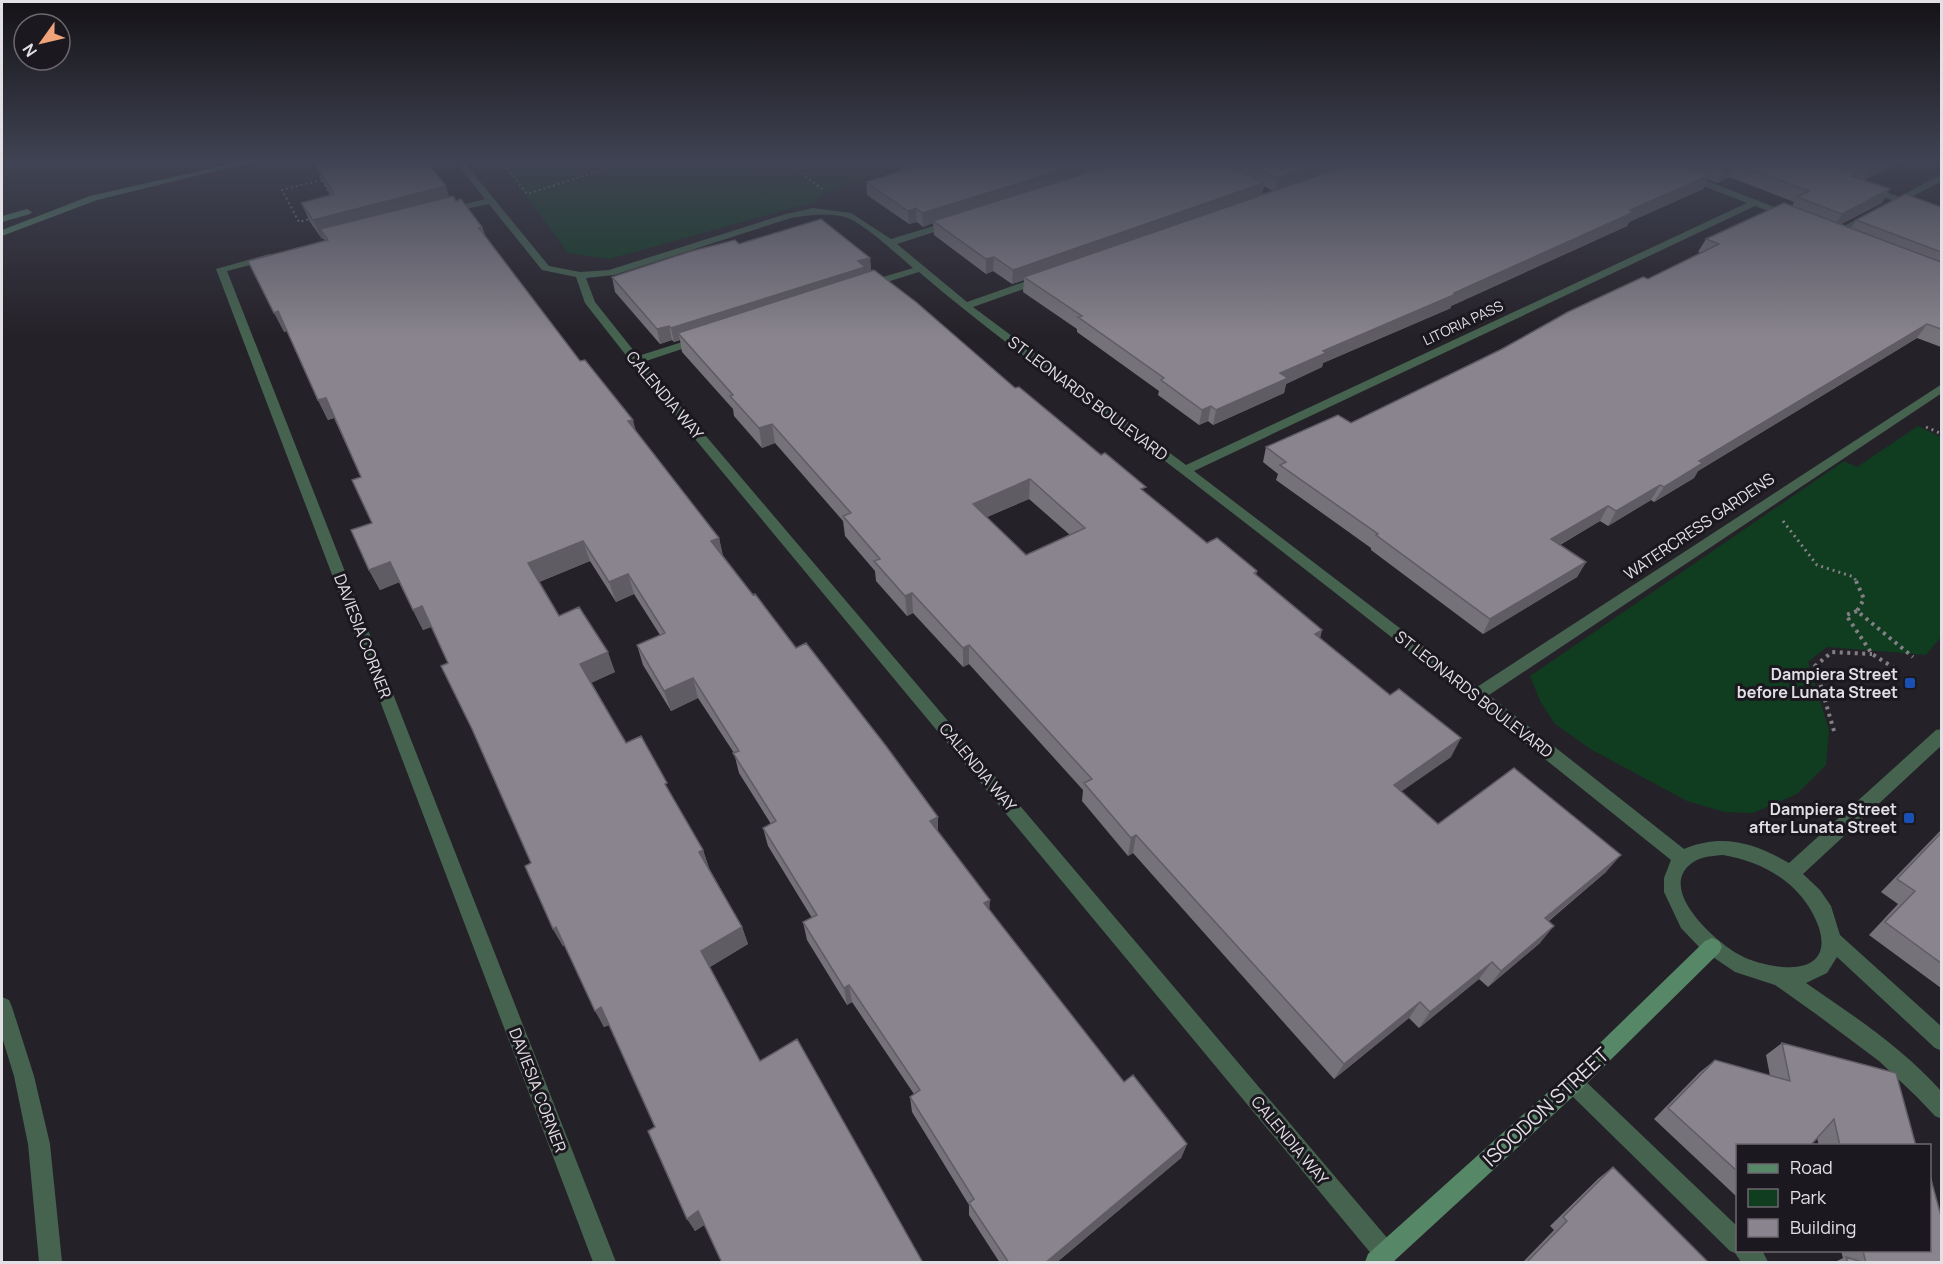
<svg xmlns="http://www.w3.org/2000/svg" width="1943" height="1264" viewBox="0 0 1943 1264" font-family="Manrope,sans-serif">
  <rect width="100%" height="100%" fill="#252128"/>
  <path fill="#103c20" d="M497,161H931L840,186L838,192L833,189L811,203L609,259L568,253L536,209Z
    M1918,426L1941,437V637L1926,655L1827,647L1808,662L1829,730L1826,765L1797,794L1753,813L1724,812L1687,801L1592,750L1555,724L1540,701L1530,676L1844,461L1857,467Z"/>
  <g fill="none" stroke-linecap="round" stroke-linejoin="round">
    <path stroke="#827f85" stroke-width="2" stroke-dasharray="2 3" stroke-linecap="butt" d="M431,161L438,170
      M502,161L504,164L521,161
      M785,161L822,189
      M504,164L527,194L630,161
      M324,174L320,175L332,199
      M313,218L299,222L282,190L322,180"/>
    <path stroke="#827f85" stroke-width="3" stroke-dasharray="2 4" stroke-linecap="butt" d="M1926,427L1942,434
      M1783,521L1817,565L1854,577L1857,583"/>
    <path stroke="#827f85" stroke-width="4" stroke-dasharray="3 4.5" stroke-linecap="butt" d="M1856,581L1864,599L1857,611L1913,657
      M1857,611L1846,615L1872,654L1899,671
      M1834,731L1815,666L1832,652L1872,654"/>
    <path fill="#45634f" fill-rule="evenodd" d="M1869,186L1942,212V218L1866,191L1864,189Z
      M1573,1073L1580,1076L1738,1227V1250H1762L1768,1262H1741L1735,1253L1730,1251L1566,1090L1563,1083L1566,1076Z"/>
    <path fill="#45634f" fill-rule="evenodd" d="M455,161H463L549,266L580,272L609,270L786,214L813,208L851,213L891,239L950,221H956V225L897,244L967,302L1038,277H1046V281L973,307L1186,465L1747,203L1686,179V175H1692L1792,214L1794,216L1789,219L1755,206L1194,471L1477,687L1942,384V393L1489,695L1684,849C1723,833 1754,843 1789,863L1936,730L1942,729V745L1803,874L1820,890L1831,906L1840,935L1942,1027V1051L1935,1048L1837,957L1827,973L1806,983C1854,1016 1903,1048 1942,1092V1119L1935,1116L1917,1097L1879,1061L1816,1014L1775,985L1735,972L1701,949L1681,928L1664,892V878L1671,860C1509,730 1346,600 1182,474C1094,406 1003,344 919,272L871,287H863V283L913,268C898,255 865,225 848,218C830,212 809,215 791,218L614,275L586,278L595,302L638,356L695,338H703V342L643,362L1394,1246L1398,1254L1394,1262H1378L632,363L585,303L576,277L542,270L489,204L446,213V209L485,199ZM1723,855C1747,859 1770,868 1789,884C1819,909 1847,972 1782,967C1766,965 1752,962 1738,954C1715,941 1656,889 1692,863C1701,856 1713,856 1723,855Z
      M1942,174V181L1837,236L1829,234Z
      M269,254L274,257L273,259L227,271L616,1262H593L216,269Z
      M2,997L9,1000L12,1007L34,1076L50,1144L62,1262H39L28,1144L14,1076L2,1037Z"/>
    <path fill="#568767" fill-rule="evenodd" d="M243,161H257L97,200L2,236V230L90,196Z
      M27,209L32,212L30,214L2,222V216Z
      M1712,938L1719,941L1722,947L1719,953L1580,1090L1393,1262H1365L1368,1254L1566,1076L1705,941Z"/>
  </g>
  <path fill="#767279" fill-rule="evenodd" d="M915,161H1904L1864,180L1882,203L1840,224L1851,228L1856,220L1941,207V347L1917,338L1698,471L1694,478L1654,502L1651,500L1608,526L1600,521L1560,545L1586,562L1577,577L1483,634L1371,550V548L1276,480L1278,474L1263,462L1266,447L1351,423L1701,253L1698,252L1706,239L1792,206L1794,202L1729,177L1717,183L1708,179L1703,189L1629,222L1627,226L1451,306V308L1323,363L1322,367L1286,384L1284,393L1213,425L1208,421L1199,425L1158,395L1159,391L1077,332V329L1023,292L1024,280L1012,284L993,271L986,274L934,235L933,223L923,227L917,222L909,224L867,195L866,182L901,171V164ZM1264,186L1273,191L1262,195Z
    M316,165L449,197L456,201L482,227L486,237L580,361L636,431L719,538L723,556L753,595L796,648L938,833L989,910L1124,1082L1187,1144L1181,1158L1056,1263H1000L969,1215V1205L912,1112L910,1097L914,1094L852,1002L847,1005L807,940L803,922L812,918L768,846L763,828L771,824L739,773L734,753L698,698L671,711L643,665L637,645L660,635L634,594L616,602L590,561L539,582L559,616L615,672L591,683L626,743L671,795L703,850L709,868L742,927L748,944L710,967L704,1225L695,1231L655,1127L609,1025L604,1027L564,945L563,946L553,929L531,863L448,663L431,627L423,630L399,582L380,590L369,570L372,523L361,477L334,418L328,420L318,400L287,331L284,332L325,241L324,239H322L310,222L301,203L331,195L324,184Z
    M739,244L870,258L871,271L1207,543L1257,571L1256,575L1322,630L1320,638L1451,757L1401,791L1438,824L1606,872L1549,921L1540,943L1488,987L1479,979L1419,1028L1409,1018L1334,1079L1133,853L1128,856L1082,801L1083,790L969,664L963,667L913,613L907,616L876,581L875,571L845,536L843,521L775,443L762,448L734,416L733,409L682,352L680,340L674,342L672,340L660,344L615,292L612,277ZM1029,499L1070,535L1026,555L987,517Z
    M1941,830V988L1869,935L1898,904L1881,892Z
    M1782,1043L1916,1146H1819L1817,1138L1737,1146V1197L1654,1119L1700,1072L1715,1060L1770,1076L1766,1055Z
    M1613,1167L1709,1263H1522L1554,1230L1550,1226L1599,1178Z
    M1841,1251H1929L1941,1263H1833L1843,1258Z"/>
  <path fill="#605c63" d="M1091,161H1132L933,221V223L923,227L922,213Z
    M1329,161H1365L1275,192L1278,178Z
    M1884,161H1904L1861,181L1869,168Z
    M1736,164L1729,177L1717,183L1724,169Z
    M1710,175L1703,189L1629,222L1627,226L1451,306V308L1323,363L1322,367L1286,384L1284,393L1213,425L1216,410L1280,373L1323,351L1454,293L1630,210Z
    M1264,183L1261,197L1024,277V280L1012,284L1013,270Z
    M446,186L452,205L320,229L324,239H322L313,220Z
    M1890,189L1882,203L1834,228L1842,214Z
    M916,208L917,222L909,224L908,211Z
    M994,257L993,271L986,274V259Z
    M870,258L871,272L678,333L680,340L674,342L671,328Z
    M278,311L288,330L284,332L274,313Z
    M1927,324L1917,338L1698,471L1694,478L1654,502L1664,487L1699,461Z
    M669,326L672,340L660,344L657,329Z
    M326,398L336,417L328,420L318,400Z
    M1211,406L1208,421L1199,425L1202,410Z
    M633,420L638,439L628,421Z
    M772,424L775,443L762,448L759,428Z
    M1030,479L1029,499L973,523V504Z
    M1660,485L1651,500L1608,526L1616,511Z
    M1608,506L1600,521L1543,554L1551,539Z
    M719,538L723,558L711,541Z
    M583,541L590,561L537,583L528,563Z
    M390,562L400,582L380,590L369,570Z
    M1586,562L1577,577L1483,634L1490,619Z
    M628,574L634,594L616,602L609,582Z
    M912,593L913,613L907,616L905,596Z
    M422,606L433,626L423,630L413,610Z
    M1322,630L1316,649L1315,634Z
    M969,645V664L963,667V648Z
    M608,652L615,672L588,684L580,664Z
    M693,678L698,698L671,711L664,691Z
    M1461,738L1451,757L1385,803L1394,785Z
    M938,817V835L930,821Z
    M1136,835L1133,853L1128,856L1131,838Z
    M703,850L709,868L705,870L699,852Z
    M1621,855L1606,872L1531,935L1545,918Z
    M990,900L989,918L984,903Z
    M1554,926L1540,943L1488,987L1501,971Z
    M556,927L566,945L563,946L553,929Z
    M742,927L748,944L708,968L701,951Z
    M1492,962L1479,979L1419,1028L1430,1012Z
    M849,985L852,1002L847,1005L844,988Z
    M1420,1002L1409,1018L1334,1079L1344,1064Z
    M601,1007L611,1024L604,1027L595,1011Z
    M1187,1144L1181,1158L1056,1263H1045Z
    M698,1211L706,1224L695,1231L687,1219Z"/>
  <path fill="#89848d" stroke="#605c63" stroke-width="1.5" fill-rule="evenodd" d="M336,161H426L446,186L313,220L301,203L334,194L316,165Z
    M915,161H1091L922,213L916,208L908,211L866,182L908,169L901,164Z
    M1124,161H1221L1264,183L1013,270L994,257L986,259L933,221Z
    M1243,161H1329L1278,178Z
    M1360,161H1672L1710,175L1630,210L1634,212L1454,293L1456,294L1323,351L1326,353L1280,373L1288,378L1216,410L1211,406L1202,410L1161,380L1164,378L1078,317L1082,316L1024,277Z
    M1700,161H1822L1858,173L1852,176L1890,189L1842,214L1797,197L1809,191L1736,164L1724,169Z
    M1848,161H1884L1869,168Z
    M1905,194L1941,207V252L1856,220Z
    M453,196L456,201L461,199L482,227L479,228L580,361L585,360L633,420L628,421L719,538L711,541L753,595L755,594L796,648L806,643L886,746L938,817L930,821L990,900L984,903L1124,1082L1133,1075L1187,1144L1045,1263H1009L969,1203L974,1199L910,1097L920,1090L849,985L844,988L803,922L817,915L763,828L776,821L733,753L739,751L693,678L664,691L637,645L665,633L628,574L609,582L583,541L528,563L559,616L579,607L608,652L580,664L626,743L641,736L667,783L665,784L703,850L699,852L742,927L701,951L760,1061L797,1039L923,1263H722L698,1211L687,1219L648,1131L655,1127L601,1007L595,1011L556,927L553,929L525,866L531,863L472,729L441,666L448,663L422,606L413,610L390,562L369,570L351,530L372,523L352,480L361,477L326,398L318,400L278,311L274,313L248,261L328,240L320,229Z
    M1784,203L1941,262V329L1927,324L1699,461L1703,463L1664,487L1660,485L1616,511L1608,506L1551,539L1586,562L1490,619L1376,535L1378,534L1280,465L1286,462L1266,447L1338,415L1351,423L1502,349L1568,312L1643,277L1648,279L1719,244L1706,239Z
    M821,219L870,258L858,261L865,267L671,328L669,326L657,329L612,277L692,251L735,240L739,244Z
    M874,270L916,302L1015,388L1019,387L1101,455L1105,453L1146,487L1141,489L1207,543L1217,538L1257,571L1254,573L1322,630L1315,634L1390,695L1399,689L1461,738L1394,785L1438,824L1514,768L1621,855L1545,918L1554,926L1501,971L1492,962L1430,1012L1420,1002L1344,1064L1136,835L1131,838L1084,783L1092,779L969,645L963,648L912,593L905,596L874,561L880,559L843,516L851,513L772,424L759,428L730,396L733,395L678,333ZM1030,479L1085,528L1026,555L973,504Z
    M1941,833V963L1885,922L1915,891L1897,879Z
    M1782,1043L1896,1073L1916,1146H1840L1834,1119L1810,1146H1737V1171L1668,1108L1715,1060L1790,1081Z
    M1613,1167L1709,1263H1526L1567,1221L1563,1217Z
    M1929,1172L1941,1216V1263H1866L1863,1251H1929Z
    M1846,1257L1865,1263H1848Z"/>
  <linearGradient id="sky" x2="0" y2="1"><stop stop-color="#141216"/><stop offset="0.48" stop-color="#404353"/><stop offset="1" stop-color="#404353" stop-opacity="0"/></linearGradient>
  <rect width="1943" height="337" fill="url(#sky)"/>
  <g fill="#1a4fb4" stroke="#1c181f" stroke-width="2">
    <rect x="1904" y="677" width="12" height="12" rx="3"/>
    <rect x="1903" y="812" width="12" height="12" rx="3"/>
  </g>
  <g text-anchor="middle" stroke-width="6" stroke-linejoin="round" paint-order="stroke">
    <g font-size="14" fill="#e3e0e5" stroke="#1c181f">
      <text transform="translate(1463 323) rotate(-25)" y="5">LITORIA PASS</text>
    </g>
    <g font-size="16" fill="#e3e0e5" stroke="#1c181f">
      <text transform="translate(665 395) rotate(50)" y="6">CALENDIA WAY</text>
      <text transform="translate(1088 398) rotate(37)" y="6">ST LEONARDS BOULEVARD</text>
      <text transform="translate(1699 526) rotate(-34)" y="6">WATERCRESS GARDENS</text>
      <text transform="translate(363 636) rotate(69)" y="6">DAVIESIA CORNER</text>
      <text transform="translate(1474 694) rotate(38)" y="6">ST LEONARDS BOULEVARD</text>
      <text transform="translate(978 767) rotate(50)" y="6">CALENDIA WAY</text>
      <text transform="translate(538 1090) rotate(69)" y="6">DAVIESIA CORNER</text>
      <text transform="translate(1290 1140) rotate(50)" y="6">CALENDIA WAY</text>
    </g>
    <g font-size="16" font-weight="bold" fill="#e3e0e5" stroke="#1c181f" text-anchor="end">
      <text x="1898" y="680">Dampiera Street<tspan x="1898" dy="18">before Lunata Street</tspan></text>
      <text x="1897" y="815">Dampiera Street<tspan x="1897" dy="18">after Lunata Street</tspan></text>
    </g>
    <g font-size="20" fill="#e3e0e5" stroke="#1c181f">
      <text transform="translate(1546 1107) rotate(-43)" y="7">ISOODON STREET</text>
    </g>
  </g>
  <rect width="1943" height="1264" fill="none" stroke="#e3e0e5" stroke-width="6"/>
  <rect x="1736" y="1144" width="195" height="108" fill="#1c181f" stroke="#6c686e" stroke-width="1.5"/>
  <rect x="1748" y="1164" width="30" height="9" fill="#568767" stroke="#6c686e" stroke-width="1.5"/>
  <text x="1790" y="1174" font-size="18" fill="#e3e0e5">Road</text>
  <rect x="1748" y="1189" width="30" height="18" fill="#103c20" stroke="#6c686e" stroke-width="1.5"/>
  <text x="1790" y="1204" font-size="18" fill="#e3e0e5">Park</text>
  <rect x="1748" y="1219" width="30" height="18" fill="#89848d" stroke="#6c686e" stroke-width="1.5"/>
  <text x="1790" y="1234" font-size="18" fill="#e3e0e5">Building</text>
  <g transform="translate(42 42) rotate(236)"><circle r="28" fill="#1c181f" stroke="#6c686e" stroke-width="1.5"/>
  <path d="M0-4.5L10 22L0 15L-10 22Z" fill="#f0a27a"/>
  <text y="-9" font-size="16" font-weight="bold" text-anchor="middle" fill="#e3e0e5">N</text>
  </g>
</svg>
